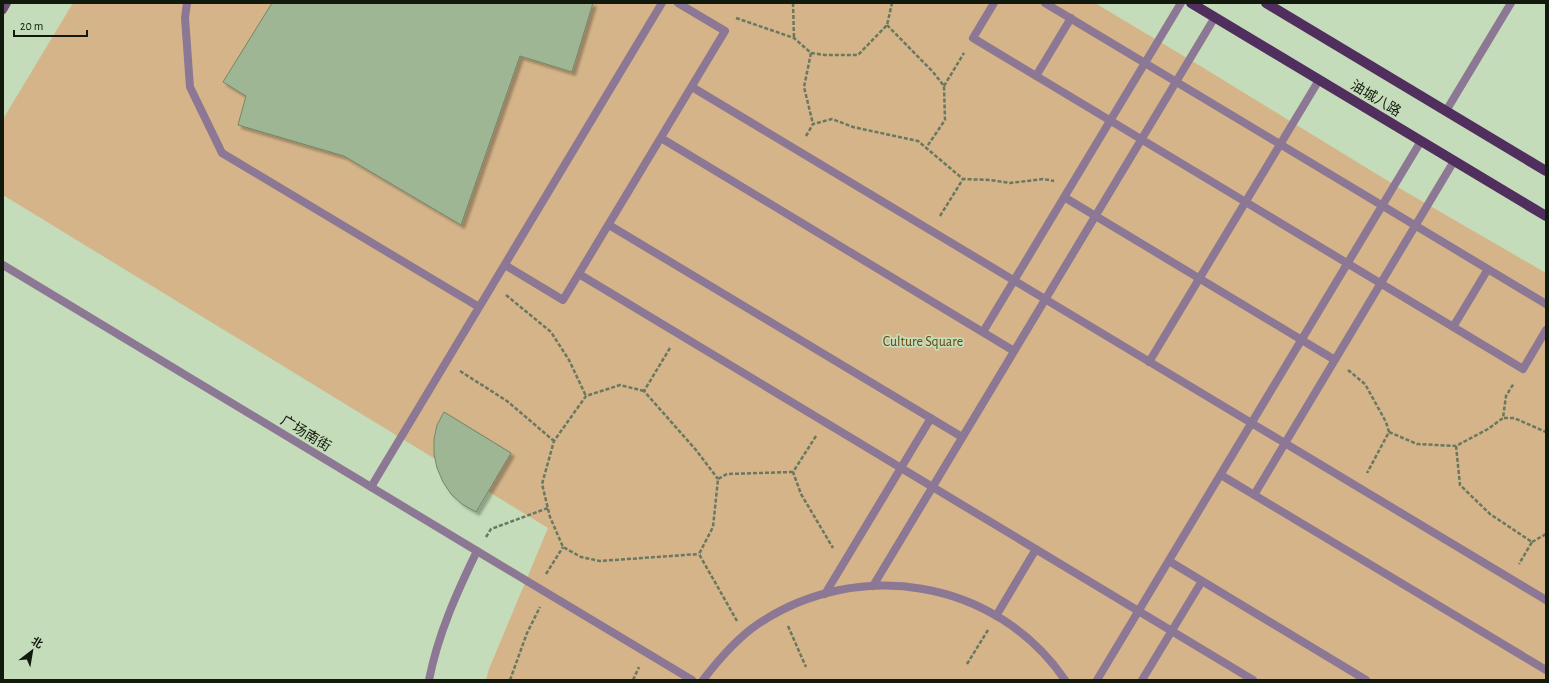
<svg xmlns="http://www.w3.org/2000/svg" width="1549" height="683" viewBox="0 0 1549 683" font-family="'Alegreya Sans','Noto Sans SC',sans-serif">
  <defs>
    <filter id="shadow"><feDropShadow dx="3.5" dy="3.5" stdDeviation="1" flood-color="#0004"/></filter>
  </defs>
  <rect width="100%" height="100%" fill="#c4dcb9"/>
  <path fill="#d4b488" d="M73,3H1095L1202,67L1406,192L1546,273V680H486L489,669L548,528L3,195V119Z"/>
  <path fill="#9fb695" stroke="#728767" filter="url(#shadow)" d="M272,3H593L572,72L520,56L461,225L344,156L238,125L246,96L223,82Z
    M444,412L511,453L476,512L462,504L451,494L443,482L437,468L434,454V439L437,425Z"/>
  <g fill="none" stroke-linecap="round" stroke-linejoin="round">
    <path stroke="#697861" stroke-width="2.5" stroke-dasharray="4 2" stroke-linecap="butt" d="M793,3L794,38
      M736,18L794,38L811,53L825,55H858L887,25L892,3
      M887,25L933,72L944,86L945,120L926,148
      M811,53L804,87L813,124
      M944,86L964,53
      M806,136L813,124L832,119L853,127L918,141L963,179L990,180L1010,183L1043,179L1054,181
      M940,216L963,179
      M506,295L551,332L569,360L586,396
      M670,348L644,391L696,450L718,479
      M1348,370L1365,384L1386,422L1389,432L1367,473
      M460,371L507,401L554,441
      M644,391L620,385L586,396L554,441L542,484L550,517L563,547L581,557L600,561L699,554
      M1504,418H1514L1546,432
      M1389,432L1417,444L1456,446L1488,429L1503,418L1506,396L1514,383
      M816,436L793,472L801,494L833,548
      M1456,446L1460,485L1490,514L1532,542L1519,564
      M486,537L491,529L548,508
      M1532,542L1546,534
      M546,574L563,547
      M737,621L699,554L713,527L718,479L727,474L793,472
      M788,626L806,667
      M967,664L988,630
      M510,680L527,633L540,607
      M633,680L639,667"/>
    <path stroke="#8c7894" stroke-width="8" d="M1446,111L1511,3"/>
    <path stroke="#8c7894" stroke-width="8" d="M187,3L185,18L190,87L222,153L479,307
      M994,3L973,38L1523,369L1546,330
      M1045,3L1546,304
      M1036,76L1071,18
      M692,87L1546,600
      M661,138L1014,351
      M1064,197L1335,360
      M609,225L962,437
      M505,265L563,300L725,31L678,3
      M579,274L1253,680
      M1453,327L1488,269
      M983,332L1181,3
      M1149,362L1319,80
      M1221,475L1546,670
      M371,487L662,3
      M1254,495L1454,161
      M477,551L692,680
      M1169,561L1366,680
      M873,586L1215,17
      M825,594L931,418
      M996,616L1036,549
      M703,680C719,659 736,639 758,624C858,557 996,579 1065,680
      M1097,680L1421,141
      M1142,680L1202,581"/>
    <path stroke="#8c7894" stroke-width="8" d="M3,265L477,551C457,592 438,634 429,680"/>
    <path stroke="#694d75" stroke-width="8" d="M3,10L7,3"/>
    <path stroke="#502e5e" stroke-width="10" d="M1191,3L1546,216
      M1266,3L1546,171"/>
  </g>
  <g text-anchor="middle" stroke-width="3.5" stroke-linejoin="round" paint-order="stroke">
    <g font-size="14" fill="#121a0e" stroke="#c4dcb9">
      <text transform="translate(1376 98) rotate(31)" y="5">油城八路</text>
      <text transform="translate(306 433) rotate(31)" y="5">广场南街</text>
    </g>
    <g font-size="14" fill="#66460e" stroke="#c4dcb9">
      <text x="923" y="346">Culture Square</text>
    </g>
  </g>
  <rect width="1549" height="683" fill="none" stroke="#121a0e" stroke-width="8"/>
  <g transform="translate(32 651) rotate(31)" stroke="#c4dcb9" stroke-width="3" paint-order="stroke">
  <path d="M0-3L7 15L0 10L-7 15Z" fill="#121a0e"/>
  <text y="-6" font-size="11" font-weight="bold" text-anchor="middle" fill="#121a0e">北</text>
  </g>
  <path d="M14 30v6h73v-6" fill="none" stroke="#121a0e" stroke-width="2"/>
  <text x="20" y="30" font-size="12" fill="#121a0e" stroke="#c4dcb9" stroke-width="3" paint-order="stroke">20 m</text>
</svg>
